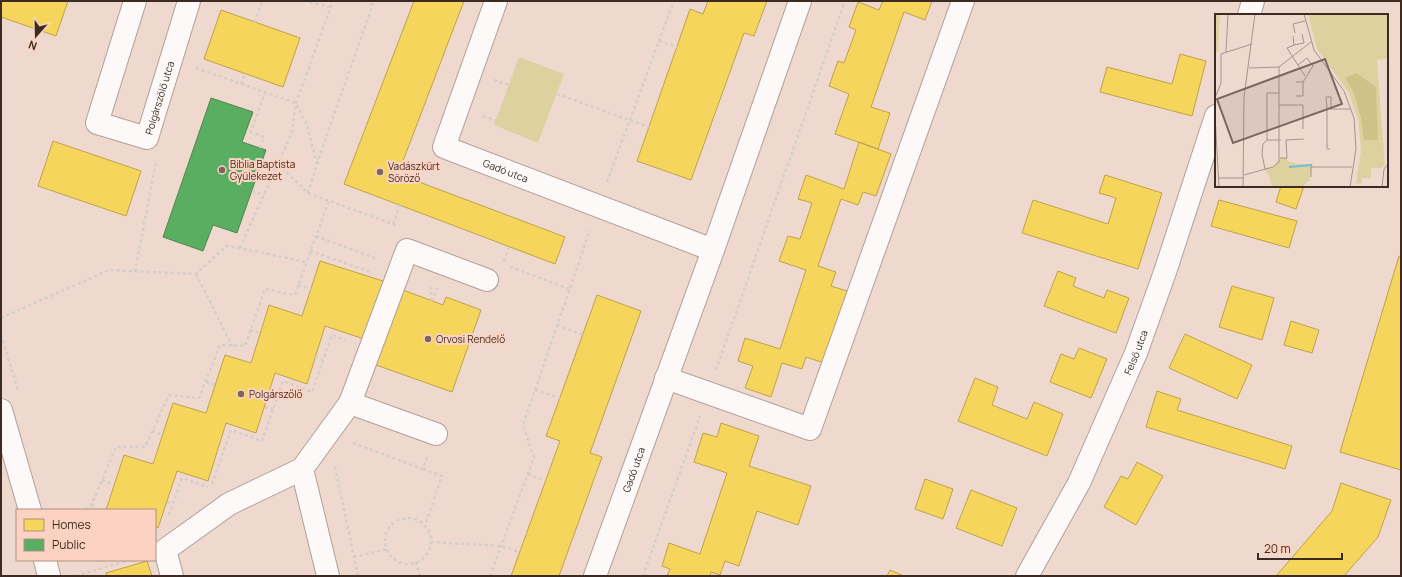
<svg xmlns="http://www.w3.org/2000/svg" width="1402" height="577" viewBox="0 0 1402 577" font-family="Manrope,sans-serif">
  <rect width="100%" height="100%" fill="#efd9cf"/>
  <path fill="#ded1a0" d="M519,57L564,74L538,143L494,125Z"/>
  <path fill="#f6d55c" stroke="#bea24b" d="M1,1H68L56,36L1,17Z
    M414,1H464L398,174L565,237L555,264L344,184Z
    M708,1H767L754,36L744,33L691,180L637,161L690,9L703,14Z
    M883,1H932L925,20L904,12L871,107L890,113L878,149L835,134L849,94L829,86L838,61L844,63L856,30L849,27L858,2L879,10Z
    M221,10L300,38L283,87L204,59Z
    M1180,54L1206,61L1192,116L1100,92L1107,67L1172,84Z
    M53,141L141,171L126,216L38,186Z
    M859,142L891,154L876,196L863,192L858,205L841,199L818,266L836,272L831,286L847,291L824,363L806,357L802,369L782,363L771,397L745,388L753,366L738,361L745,338L780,349L806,270L779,261L788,236L800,239L812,203L798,199L806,175L844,189Z
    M1105,175L1162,193L1138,269L1022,233L1033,200L1108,224L1116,198L1099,193Z
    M1281,186H1304L1296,209L1276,202Z
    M1219,200L1297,221L1289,248L1211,226Z
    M1399,256L1401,257V470L1340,452Z
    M320,261L383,281L364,339L325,326L307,384L275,373L256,433L226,423L208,481L177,471L158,528L155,527V510H106L124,455L153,464L173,403L206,413L225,355L251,363L269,305L302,316Z
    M1058,271L1076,278L1073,286L1104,298L1107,290L1129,298L1116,333L1044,306Z
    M1232,286L1274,298L1262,340L1219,327Z
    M403,290L443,305L446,297L481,310L452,392L376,365Z
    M597,295L641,311L590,453L602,457L559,576H511L560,441L546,436Z
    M1291,321L1319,330L1312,353L1284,345Z
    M1185,334L1252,365L1237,399L1169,368Z
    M1079,348L1107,359L1091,398L1050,382L1061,354L1074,359Z
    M975,378L998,387L992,405L1027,419L1034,402L1063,414L1047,456L958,421Z
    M1157,391L1181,399L1177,410L1292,446L1285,469L1146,427Z
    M721,423L759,436L749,466L811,486L798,525L757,511L739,566L725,561L720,575L711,572L710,576H667L670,569L662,566L669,543L700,554L727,473L694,462L703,433L717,437Z
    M1137,462L1163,476L1136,525L1104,507L1121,476L1128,479Z
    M925,479L953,489L943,519L915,509Z
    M1341,483L1391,500L1378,537L1344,576H1276L1332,511Z
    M971,490L1017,508L1002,546L956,528Z
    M147,561L152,576H107L106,573Z
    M890,570L904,576H887Z"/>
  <path fill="#5aae61" stroke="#51864e" d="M211,98L253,112L242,142L266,150L237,233L213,225L203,251L163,237Z"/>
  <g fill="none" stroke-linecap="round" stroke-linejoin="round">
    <g stroke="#b29f97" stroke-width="24">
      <g id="minor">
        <path id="s1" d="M135,1L97,123L147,138L189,1"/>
        <path id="s2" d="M496,1L444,147L713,250L800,1"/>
        <path d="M1249,15L1253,1"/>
        <path d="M666,378L810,429L963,1"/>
        <path d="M1,410L30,510"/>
        <path d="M436,434L350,403L407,250L487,280"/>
        <path d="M302,469L328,576"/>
        <path d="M45,560L49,576"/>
        <path d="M172,576L165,550L229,504L302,469L350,403"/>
        <path id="s3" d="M595,576L713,250"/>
        <path id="s4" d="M1027,576L1079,483L1136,353L1165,272L1216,116"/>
      </g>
    </g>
    <path stroke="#d4cdca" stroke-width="2.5" stroke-dasharray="3 3" stroke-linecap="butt" d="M304,1L331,7
      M364,1L373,5
      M255,22L262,1
      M659,41L677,47
      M196,68L296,103L307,125L317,164
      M494,80L509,85
      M241,84L245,74
      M557,94L649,127
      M483,116L496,120
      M260,148L264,137L251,132L265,92
      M278,164L308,193L398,226
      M607,182L673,3L675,1
      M252,191L264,195
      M308,193L326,137L374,1
      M393,224L400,205
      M316,236L377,259
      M240,248L292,132L296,103L333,1
      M310,251L371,272
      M504,261L509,247
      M510,267L570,289
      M135,272L156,162
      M196,274L232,346
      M298,285L311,289
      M430,286L432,301
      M432,301L437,288
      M1,318L109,270L196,274L226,246L240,248L306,262
      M557,325L583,335
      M250,330L260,333
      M1,335L18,391
      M315,357L323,360
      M716,370L845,1
      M206,382L215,385
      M535,390L560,398
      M265,407L273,409
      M152,431L163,435
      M353,443L423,469L427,457
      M335,467L358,576
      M423,469L442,476L425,525
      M528,474L545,481
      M102,480L114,485
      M212,484L231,430L262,441L283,381L312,392L332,335L346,340
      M167,502L173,504
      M92,504L96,510
      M86,510L92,504L116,447H145L169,395L199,398L220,345L245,346L265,289L295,295L329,200
      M169,515L182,478L208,487
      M385 541a23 23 0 1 1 46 0a23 23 0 1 1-46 0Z
      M431,542L502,546L519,552
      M354,557L387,549
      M416,562L420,576
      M76,576L129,560
      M490,576L534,457L523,425L590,230
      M643,576L700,416"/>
    <use href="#minor" stroke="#fdf9f8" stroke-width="22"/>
  </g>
  <g fill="#7b675f" stroke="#fcd3c2" stroke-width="1.5">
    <circle cx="222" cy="170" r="4"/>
    <circle cx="380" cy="172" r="4"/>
    <circle cx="428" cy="339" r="4"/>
    <circle cx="241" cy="394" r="4"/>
  </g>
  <g text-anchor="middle" stroke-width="4" stroke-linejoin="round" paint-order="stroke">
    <g font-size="10" fill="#3d2a22" stroke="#fcd3c2">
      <text dy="4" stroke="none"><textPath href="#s1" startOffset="222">Polgárszőlő utca</textPath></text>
      <text dy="4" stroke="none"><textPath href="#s2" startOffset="221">Gadó utca</textPath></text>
      <text dy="4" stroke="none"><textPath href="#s4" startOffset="249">Felső utca</textPath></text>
      <text dy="4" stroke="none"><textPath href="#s3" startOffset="113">Gadó utca</textPath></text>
    </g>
    <g font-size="10" fill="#3d2a22" stroke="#fcd3c2" text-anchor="start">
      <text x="230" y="168">Biblia Baptista<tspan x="230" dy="12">Gyülekezet</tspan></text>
      <text x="388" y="170">Vadászkürt<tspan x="388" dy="12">Söröző</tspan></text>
      <text x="436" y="343">Orvosi Rendelő</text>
      <text x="249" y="398">Polgárszőlő</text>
    </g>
  </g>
  <g transform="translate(1215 14)">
    <rect width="173" height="173" fill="#efd9cf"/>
    <path d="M0,0H5L3,38L0,37ZM93,0H173V45L162,46L170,151L166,154H156V164H147L146,170L141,169L146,137L143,105L134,79L102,35ZM65,144H72V147L82,150H98L94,167L87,173H57L54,161L49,155L58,153Z" fill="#ded1a0"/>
    <path d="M141,59L161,73L163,126H149L146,104L139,79L130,64Z" fill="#cfc187"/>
    <path fill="none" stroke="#70bed8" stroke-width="2" d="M74,153L97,151"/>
    <path fill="none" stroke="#a8938a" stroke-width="1" d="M89,0L99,36L129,77L139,104L141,135L135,173M80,19L78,10L90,7M78,22L79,31L72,34L90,62M79,31L89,29L87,20M11,38L13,0M83,51L92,44L98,52L88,68M34,54L64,53M81,68H88V82H81M0,84L6,69V40L37,30M64,91V53L96,28M106,98L112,95L111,83H116V95M0,102L4,173M52,126H66M115,135H112V95H136M65,144H72L71,126L89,125M50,155L47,140L48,130L52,126V79H64M29,161L58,153L64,148V91H88V115M96,163V153H137M4,164H29M28,173L29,83L40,0M167,173L169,155L173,150"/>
    <path fill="#7b675f" fill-opacity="0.15" stroke="#7b675f" stroke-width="2" d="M110,45L127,90L18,129L2,85Z"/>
    <rect width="173" height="173" fill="none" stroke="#3d2a22" stroke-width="2"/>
  </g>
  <rect width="1402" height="577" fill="none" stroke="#3d2a22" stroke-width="4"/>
  <rect x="16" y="509" width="140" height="52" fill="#fcd3c2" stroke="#b08f82"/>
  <rect x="24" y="519" width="20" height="12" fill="#f6d55c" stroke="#b08f82"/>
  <text x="52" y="529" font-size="12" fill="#3d2a22">Homes</text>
  <rect x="24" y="539" width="20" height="12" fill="#5aae61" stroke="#b08f82"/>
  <text x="52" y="549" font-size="12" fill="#3d2a22">Public</text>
  <g transform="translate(36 36) rotate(200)" stroke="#fcd3c2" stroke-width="3" paint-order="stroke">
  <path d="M0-3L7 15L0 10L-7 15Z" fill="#3d2a22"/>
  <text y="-6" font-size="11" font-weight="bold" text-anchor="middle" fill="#3d2a22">N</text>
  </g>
  <path d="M1258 553v6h84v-6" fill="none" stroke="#3d2a22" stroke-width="2"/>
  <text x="1264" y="553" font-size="12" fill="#3d2a22" stroke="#fcd3c2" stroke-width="3" paint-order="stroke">20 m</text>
</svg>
